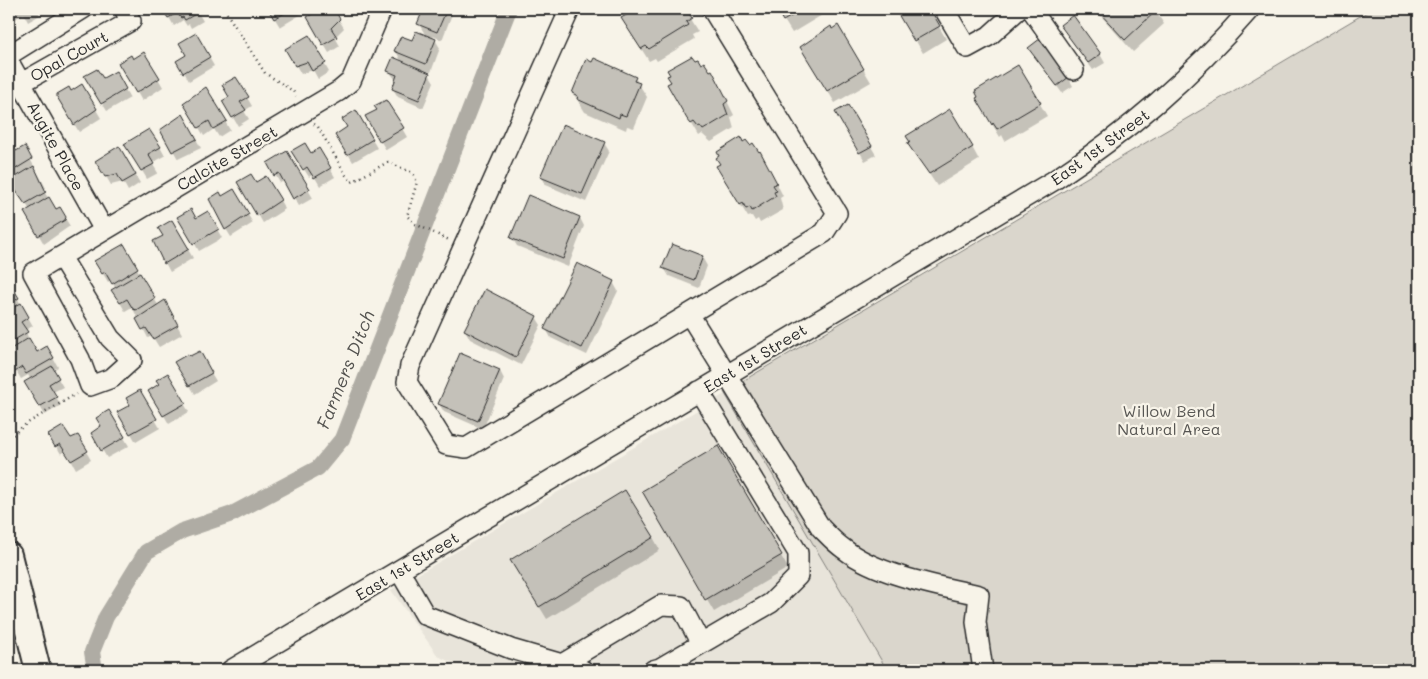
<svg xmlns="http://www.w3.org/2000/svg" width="1428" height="679" viewBox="0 0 1428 679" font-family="Mali,sans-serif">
  <rect width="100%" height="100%" fill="#f7f3e8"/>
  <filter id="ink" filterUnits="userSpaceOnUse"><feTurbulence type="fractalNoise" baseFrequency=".02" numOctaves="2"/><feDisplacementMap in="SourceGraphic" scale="10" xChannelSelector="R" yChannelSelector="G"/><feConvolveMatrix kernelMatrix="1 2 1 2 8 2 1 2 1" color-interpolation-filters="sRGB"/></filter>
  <g filter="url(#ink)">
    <path fill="#e8e4da" d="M803,348L906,670H467L438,656L391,590Z"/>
    <path fill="#dad6cc" stroke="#82807c" d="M1372,9H1419V670H887L724,392Z"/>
    <path fill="#0003" d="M9,9H37L40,15L28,22L24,14L13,20Z
      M164,9H196L203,21L191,28L189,24L187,26L183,20L174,26Z
      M269,9H310L280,27Z
      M323,9H332L344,28L335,37L340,46L329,53L308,17Z
      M416,9H449L452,14L442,40L433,36L440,48L431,72L427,71L434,82L423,108L398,97L393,89L396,80L388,70L402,63L396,51L426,36L419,24L422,15Z
      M632,9H684L698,32L692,35L694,39L657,61L655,58L649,61L630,31L627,11Z
      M777,9H826L827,12L792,33Z
      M897,9H929L946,39L923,53Z
      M1095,9H1154L1164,24L1133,52Z
      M838,27L871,82L835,103L802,48Z
      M1066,33L1100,54L1105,63L1093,70Z
      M196,35L214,66L189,81L178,61L188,55Z
      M309,37L329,72L318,79L313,70L301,74L287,50Z
      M1029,48L1068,77L1073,86L1062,93Z
      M144,54L163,87L142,101L120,63L133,61Z
      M1018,66L1047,116L1005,141L1002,135L1000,137L977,99Z
      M115,72L130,98L107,111L86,77L102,80Z
      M635,78L647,97L634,128L627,126L626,130L585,112L573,93Z
      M236,79L252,106L244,111L249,119L238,126L224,102L230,98Z
      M669,85H719L734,115L731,117L734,128L711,142L702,134L699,136Z
      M82,86L101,118L79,132L58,97Z
      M206,89L230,130L219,137L214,129L204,136L185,104Z
      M386,101L407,137L386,150L366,117L378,110Z
      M847,106L876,155L865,161L837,113Z
      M356,112L377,148L353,162L337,135L348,128Z
      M183,115L201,148L178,159L162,130Z
      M9,142L16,153L24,148L46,188L43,190L56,210L59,209L70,226L44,244L26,213L30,210L12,183L9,184Z
      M604,143L609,151L586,202L546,185L542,177Z
      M743,143L772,174L783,196L780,198L783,210L760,223L758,219L755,221L752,216L748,217L722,175Z
      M126,144L160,147L165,156L152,163L158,173L147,179Z
      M909,144L972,147L979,160L937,186Z
      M119,148L140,183L128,191L123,182L111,185L97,161Z
      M319,150L335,177L320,186L313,174L309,177L293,152L311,155Z
      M286,153L313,198L299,206L284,181L280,183L268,163Z
      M266,177L285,209L263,223L239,182L255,184Z
      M233,191L253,223L231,237L226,229L222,198Z
      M208,213L222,238L199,251L179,217L196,219Z
      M580,218L584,226L568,267L517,246L512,238Z
      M172,222L193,258L170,272L154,242L164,236Z
      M124,246L158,305L169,310L182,334L159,347L152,336L148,338L132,307L125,311L113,290L116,289L111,280L108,282L96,262Z
      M702,257L707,266L699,288L669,276L664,268Z
      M613,282L618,291L587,355L551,338L546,329Z
      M11,287L33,326L25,330L30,342L37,353L47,347L58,367L53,370L63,387L53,392L61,405L45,415L26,383L31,380L28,375L21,379L9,359V288Z
      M536,317L541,325L521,365L470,339L465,330Z
      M199,353L216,381L195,394L176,362Z
      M500,371L504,379L483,429L444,412L439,404Z
      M167,374L189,412L169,424L150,391L160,385Z
      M139,392L160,428L136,442L119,413L131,406Z
      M109,412L129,446L107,458L92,433L103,427Z
      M50,435L70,440L77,436L91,460L76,469L66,451L61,454Z
      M718,448L788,568L714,612L643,492Z
      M653,537L660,550L547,619L519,573Z"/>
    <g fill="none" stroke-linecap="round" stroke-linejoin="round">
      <path stroke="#afaca4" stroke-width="16" d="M95,670L92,652L106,617L146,552L182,531L232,514L318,468L342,439L509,9"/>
    </g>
    <path fill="#c4c1b9" stroke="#2b2b2b" d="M162,9H197L199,12L185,20L183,17L181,18L177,13L168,18Z
      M268,9H292L274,19Z
      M321,9H334L340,19L331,28L337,37L323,45L307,17Z
      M420,9H447L437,32L417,24L423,10Z
      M629,9H686L692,18L686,22L688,25L649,49L646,46L641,49L621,18L628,14L625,11Z
      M776,9H804L783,21Z
      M895,9H930L940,26L914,41Z
      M1096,9H1156L1157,10L1125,40Z
      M1073,15L1101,54L1088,63L1060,25Z
      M838,25L864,69L827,91L800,47L831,26L832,29Z
      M416,31L436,39L426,64L394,51L401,36L412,40Z
      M196,33L210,57L183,73L176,61L186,55L179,43Z
      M309,35L326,63L312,71L307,62L295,66L285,49Z
      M1041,38L1069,77L1057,86L1028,48Z
      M144,52L160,78L136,93L118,63L131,55L133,59Z
      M692,56L695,60L698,59L701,64L704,62L710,71L712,70L728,101L724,104L728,115L703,130L700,126L698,127L694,122L691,124L687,119L667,84L671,82L667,76L670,75L667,70Z
      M393,57L430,73L419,100L392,89L397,75L387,71Z
      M594,58L636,77L634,81L640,83L626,116L620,114L619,118L577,99L578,96L572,93L586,59L592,62Z
      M1018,65L1041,103L997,129L993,123L992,125L976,98L978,97L975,91Z
      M97,69L103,78L116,71L126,89L101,104L84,76Z
      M236,77L249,97L240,102L246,110L232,118L222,101L229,97L222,85Z
      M82,84L97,109L74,125L57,97V94L69,87L71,91Z
      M206,87L227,121L213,129L209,121L198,128L183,103Z
      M386,100L404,128L380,142L365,116L377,110L374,106Z
      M848,105L872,146L859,153L835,112Z
      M950,109L973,147L929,174L907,143L910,142L906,136Z
      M356,110L373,139L347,155L335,135L347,127L342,119Z
      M183,114L197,139L172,152L160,130Z
      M563,124L605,142L582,194L540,177Z
      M149,129L161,147L148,154L154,164L141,171L124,144Z
      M741,137L743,142L746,140L750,145L753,143L759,152L760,151L777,183L773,185L777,191L774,192L776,196L752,211L750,207L746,209L743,203L740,205L716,166L720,164L716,158L719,156L717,152Z
      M9,141L16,151L25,146L32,159L9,173Z
      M305,143L311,153L319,148L331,168L314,178L307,167L303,170L291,151Z
      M119,146L136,175L122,183L117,174L105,177L95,161Z
      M287,151L310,189L293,199L279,173L274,176L267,163Z
      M34,166L46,192L25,204L9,181Z
      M251,174L256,182L266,176L281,200L257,216L237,182Z
      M234,189L249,214L225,230L209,199L220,192L222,196Z
      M528,195L580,217L563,259L510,238Z
      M49,197L56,209L60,207L66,217L65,220L38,236L24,212Z
      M191,209L196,218L208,211L219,229L193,244L177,217Z
      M172,220L189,249L164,264L153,241L163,236L158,228Z
      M124,244L138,268L112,284L105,272L102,274L94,261Z
      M672,244L703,256L694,280L662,268Z
      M577,263L614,281L582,348L544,329Z
      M140,273L155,298L136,310L133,309L127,299L120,303L111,290Z
      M11,285L19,298L9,304V287Z
      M485,289L537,316L516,357L464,330Z
      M165,300L178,325L153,339L146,328L142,330L136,319Z
      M21,303L29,317L21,322L28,332L9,343V310Z
      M29,338L37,352L47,346L54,358L26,374L22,367L15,372L9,361V350Z
      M200,351L212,373L189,386L174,362L188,354L190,356Z
      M460,353L500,370L478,421L438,404Z
      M52,366L59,378L49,384L57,397L39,407L24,382Z
      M168,373L186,403L163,416L148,391L159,384L156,380Z
      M140,390L157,419L130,434L117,412L130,405L126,398Z
      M109,410L125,437L101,451L91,433L101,426L96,418Z
      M63,426L71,438L78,435L88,451L71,461L60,444L55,447L48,435Z
      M718,446L782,555L705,600L642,491Z
      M625,490L654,537L539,607L510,560Z"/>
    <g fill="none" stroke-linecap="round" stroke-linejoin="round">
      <g stroke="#2b2b2b" stroke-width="22">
        <path id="minor" d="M570,9L410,366L407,382L446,445L466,448L824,233L837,213L712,9
          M944,9L967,48L989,36L1019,9
          M1031,9L1074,70
          M9,55L83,9
          M9,62L104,230
          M9,90L131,21L124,9
          M61,257L110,338L132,360L112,378L90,386L80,359L33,273L339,91L351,81L382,9
          M689,314L821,528C828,535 835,543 844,549C877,575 938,586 979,595L976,622L983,670
          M399,570L425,615L511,649L583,670
          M562,664L661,605L681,606L701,644
          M231,670L1053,181C1130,130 1189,79 1250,9
          M653,670L660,668L771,603L798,576V553L699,391"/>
      </g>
      <g stroke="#2b2b2b" stroke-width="28">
        <path id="major" d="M9,555L38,670"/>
      </g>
      <path stroke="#2b2b2b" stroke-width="2.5" stroke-dasharray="1 4" stroke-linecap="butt" d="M224,9L265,73L293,91L296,96
        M314,124L318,127L346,175L352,182L388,162L413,173L417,182L407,216L415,224L449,240
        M9,438L26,424L76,394"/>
      <use href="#minor" stroke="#f7f3e8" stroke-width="19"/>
      <use href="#major" stroke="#f7f3e8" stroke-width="24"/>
    </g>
  </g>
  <g text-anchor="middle" stroke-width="4.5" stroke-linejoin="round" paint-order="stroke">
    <g font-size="16" fill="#2b2b2b" stroke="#f7f3e8">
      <text transform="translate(69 56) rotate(-29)" y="6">Opal Court</text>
      <text transform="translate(56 146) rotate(61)" y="6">Augite Place</text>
      <text transform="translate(1100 147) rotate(-36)" y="6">East 1st Street</text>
      <text transform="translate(227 158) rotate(-30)" y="6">Calcite Street</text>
      <text transform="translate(755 358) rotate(-31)" y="6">East 1st Street</text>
      <text transform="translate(407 566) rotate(-31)" y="6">East 1st Street</text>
    </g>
    <g font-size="16" fill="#575653" stroke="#f7f3e8">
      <text x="1169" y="417">Willow Bend<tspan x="1169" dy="18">Natural Area</tspan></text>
    </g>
    <g font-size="18" font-style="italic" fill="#53524f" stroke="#f7f3e8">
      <text transform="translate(346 370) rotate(-68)" y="6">Farmers Ditch</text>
    </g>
  </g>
  <rect width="1428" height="679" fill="none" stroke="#f7f3e8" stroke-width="30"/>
  <rect x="15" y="15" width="1398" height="649" fill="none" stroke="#2b2b2b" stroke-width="2" filter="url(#ink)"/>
</svg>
